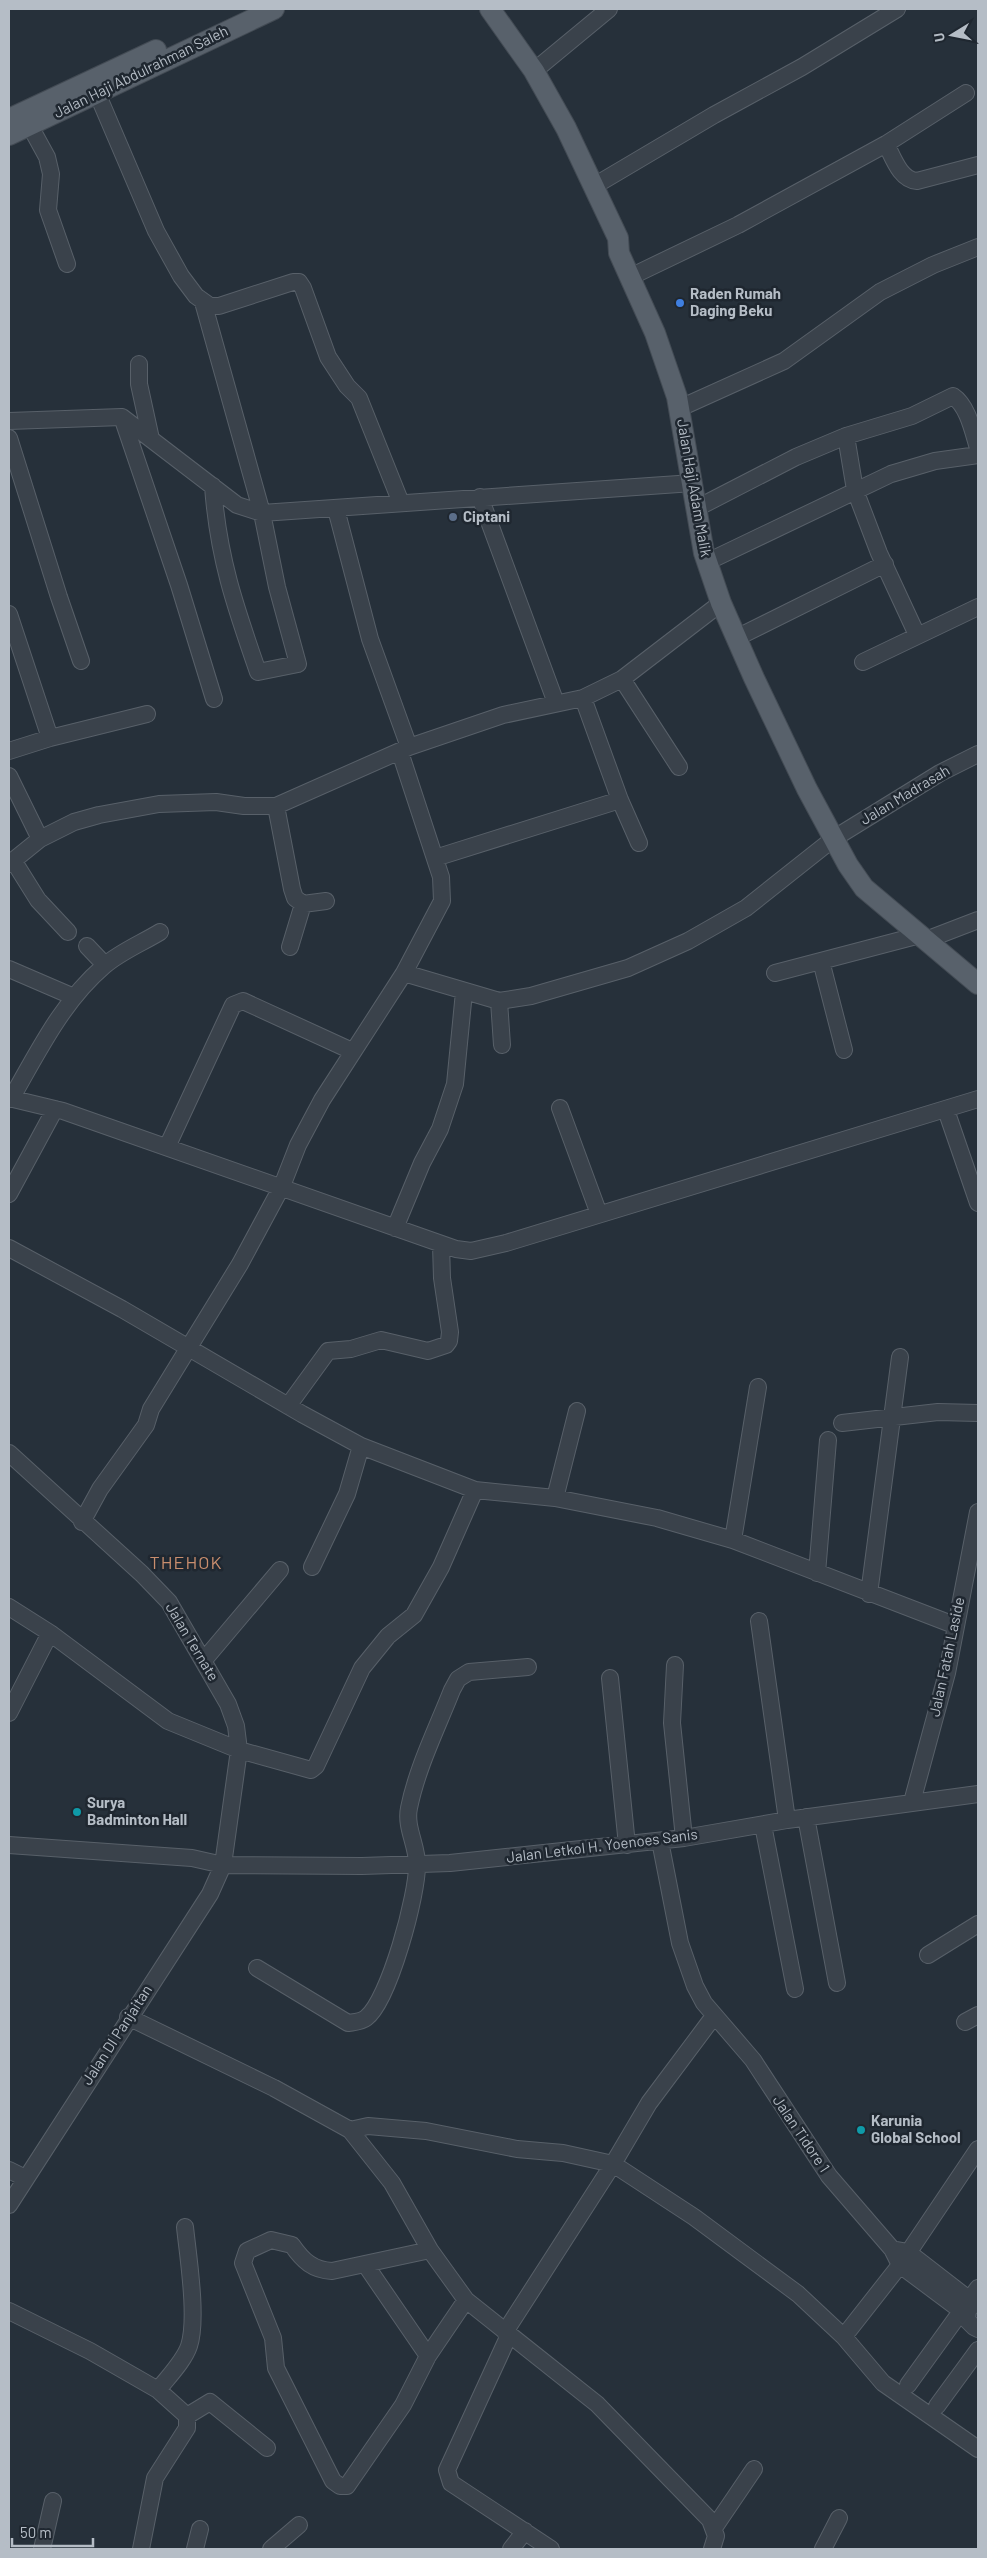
<svg xmlns="http://www.w3.org/2000/svg" width="987" height="2558" viewBox="0 0 987 2558" font-family="Barlow,sans-serif">
  <rect width="100%" height="100%" fill="#26303a"/>
  <g fill="none" stroke-linecap="round" stroke-linejoin="round">
    <g stroke="#586069" stroke-width="18">
      <path id="minor" d="M534,71L609,9
        M97,93L156,231L181,276L196,296L210,306H219L293,282H299L303,288L328,357L347,386L359,398L401,503
        M30,126L47,157L51,174L48,210L67,264
        M886,144C893,157 900,180 917,181L978,165
        M594,186L714,115L802,67L897,9
        M630,277L738,225L886,144L966,93
        M203,302L262,513L277,587L298,664L258,672C235,606 218,557 213,486
        M139,364V384L151,439
        M680,408L784,361L880,292L933,265L978,247
        M122,417L179,585L214,699
        M9,421L122,417L237,505L262,513L693,483
        M846,436L855,490L879,553L917,635
        M9,438L59,597L81,661
        M480,497L556,703
        M336,509L370,639L409,747
        M695,509L796,457L846,436L912,416L953,396C968,406 973,432 978,448
        M707,562L891,474L935,461L978,455
        M9,614L50,738
        M736,638L885,564
        M863,662L978,607
        M622,679L679,767
        M583,698L620,800L639,843
        M9,751L50,738L147,714
        M9,776L40,839
        M276,806L292,889L295,898L303,904L326,901
        M435,858L620,800
        M13,860L38,900L68,932
        M9,864L40,839L74,822L99,815L159,804L216,802L244,806H276L409,747L503,715L583,698L622,679L721,603
        M926,940L978,920
        M87,946L105,965
        M290,947L303,904
        M821,961L844,1050
        M9,969L74,997
        M404,973L499,1001L531,996L628,968L688,941L746,908L833,839L940,773L978,754
        M775,973L920,935
        M499,1001L502,1045
        M9,1098L63,1111L456,1249L471,1251L506,1243L978,1099
        M11,1099C38,1052 62,1002 104,966C120,952 142,943 160,932
        M560,1108L599,1214
        M946,1110L978,1203
        M167,1147L233,1005L243,1001L352,1051
        M9,1194L55,1109
        M395,1228L422,1163L440,1129L455,1084L464,992
        M9,1248L122,1309L302,1414L361,1446L475,1490L555,1498L657,1518L733,1540L954,1625
        M288,1406L328,1351L351,1349L381,1340L428,1351L446,1345L449,1341L450,1332L442,1278L441,1245
        M842,1423L938,1412L978,1413
        M9,1453L142,1574L169,1602L228,1704L236,1726L239,1750L223,1865L210,1894L9,2205
        M555,1498L577,1411
        M82,1522L100,1489L146,1425L151,1409L240,1264L282,1186L298,1145L322,1100L404,973L442,901L441,877L400,752
        M733,1540L758,1387
        M312,1567L347,1494L361,1446
        M817,1573L828,1440
        M869,1594L900,1357
        M9,1607L50,1633L168,1721L239,1750L311,1770L316,1766L362,1668L388,1636L414,1615L441,1567L475,1490
        M759,1621L787,1820
        M204,1660L280,1570
        M675,1665L672,1723L684,1838
        M610,1678L627,1845
        M9,1713L50,1633
        M912,1802L947,1673L978,1512
        M806,1817L837,1983
        M763,1825L795,1989
        M660,1841L680,1943L695,1986L704,2003L753,2060L829,2176L892,2249L900,2265L967,2315
        M9,1845L192,1858L223,1865L362,1866L450,1863L684,1838L787,1820L978,1794
        M928,1955L978,1924
        M257,1968L348,2023C354,2022 361,2022 366,2018C389,2001 418,1893 417,1864C417,1845 405,1827 409,1808C417,1768 437,1728 452,1690L458,1679L469,1672L528,1667
        M128,2017L274,2088L350,2130L392,2183L430,2250L466,2300L597,2404L710,2520L716,2536L712,2549
        M965,2022L978,2015
        M350,2130L368,2126L426,2131L517,2149L563,2153L613,2164L694,2217L798,2294L844,2337L883,2383L978,2449
        M9,2170L25,2178
        M430,2250L332,2271C313,2270 303,2261 292,2245L271,2240L247,2251L243,2263L273,2338L276,2368L333,2481L340,2486H347L403,2405L428,2356L466,2300
        M897,2250L908,2252L975,2304
        M365,2264L428,2356
        M972,2306L968,2310L967,2320L974,2327L978,2329
        M9,2311L90,2351L158,2390L187,2416V2428L155,2478L141,2549
        M849,2330L900,2265L978,2149
        M505,2332L613,2164L649,2103L714,2016
        M509,2335L447,2470L451,2483L551,2549
        M908,2385L978,2288
        M158,2390C168,2377 184,2361 189,2346C198,2319 188,2256 185,2227
        M937,2406L978,2350
        M187,2416L210,2402L267,2448
        M714,2528L754,2469
        M42,2549L53,2501
        M195,2549L200,2529
        M271,2549L299,2525
        M511,2549L525,2531
        M823,2549L839,2518"/>
    </g>
    <g stroke="#434b54" stroke-width="22">
      <path id="major" d="M490,9L534,71L566,128L618,238L619,253L655,333L677,397L704,553L721,603L754,678L807,789L848,865L864,888L978,984
        M9,119L156,50
        M9,135L274,9"/>
    </g>
    <use href="#minor" stroke="#3a424b" stroke-width="16"/>
    <use href="#major" stroke="#58616b" stroke-width="20"/>
  </g>
  <circle fill="#3f7fe0" stroke="#1f2730" stroke-width="2" cx="680" cy="303" r="5"/>
  <circle fill="#5c6f8a" stroke="#1f2730" stroke-width="2" cx="453" cy="517" r="5"/>
  <g fill="#0f9aa8" stroke="#1f2730" stroke-width="2">
    <circle cx="77" cy="1812" r="5"/>
    <circle cx="861" cy="2130" r="5"/>
  </g>
  <g text-anchor="middle" stroke-width="5" stroke-linejoin="round" paint-order="stroke">
    <g font-size="15" fill="#b5bdc6" stroke="#1f2730">
      <text transform="translate(141 72) rotate(-26)" y="5">Jalan Haji Abdulrahman Saleh</text>
      <text transform="translate(694 488) rotate(80)" y="5">Jalan Haji Adam Malik</text>
      <text transform="translate(905 795) rotate(-31)" y="5">Jalan Madrasah</text>
      <text transform="translate(192 1642) rotate(59)" y="5">Jalan Ternate</text>
      <text transform="translate(947 1657) rotate(-78)" y="5">Jalan Fatah Laside</text>
      <text transform="translate(602 1846) rotate(-7)" y="5">Jalan Letkol H. Yoenoes Sanis</text>
      <text transform="translate(117 2035) rotate(-57)" y="5">Jalan DI Panjaitan</text>
      <text transform="translate(801 2134) rotate(56)" y="5">Jalan Tidore 1</text>
    </g>
    <g font-size="15" font-weight="bold" fill="#b5bdc6" stroke="#1f2730" text-anchor="start">
      <text x="690" y="299">Raden Rumah<tspan x="690" dy="17">Daging Beku</tspan></text>
      <text x="463" y="522">Ciptani</text>
      <text x="87" y="1808">Surya<tspan x="87" dy="17">Badminton Hall</tspan></text>
      <text x="871" y="2126">Karunia<tspan x="871" dy="17">Global School</tspan></text>
    </g>
    <g font-size="18" letter-spacing="1" fill="#c98e6e" stroke="#1f2730">
      <text x="186" y="1569">THEHOK</text>
    </g>
  </g>
  <rect width="987" height="2558" fill="none" stroke="#b5bdc6" stroke-width="20"/>
  <g transform="translate(952 35) rotate(260)" stroke="#1f2730" stroke-width="4" paint-order="stroke">
  <path d="M0-4L9 19L0 12L-9 19Z" fill="#b5bdc6"/>
  <text y="-8" font-size="14" font-weight="bold" text-anchor="middle" fill="#b5bdc6">U</text>
  </g>
  <path d="M12 2538v8h81v-8" fill="none" stroke="#b5bdc6" stroke-width="2.5"/>
  <text x="20" y="2538" font-size="15" fill="#b5bdc6" stroke="#1f2730" stroke-width="4" paint-order="stroke">50 m</text>
</svg>
